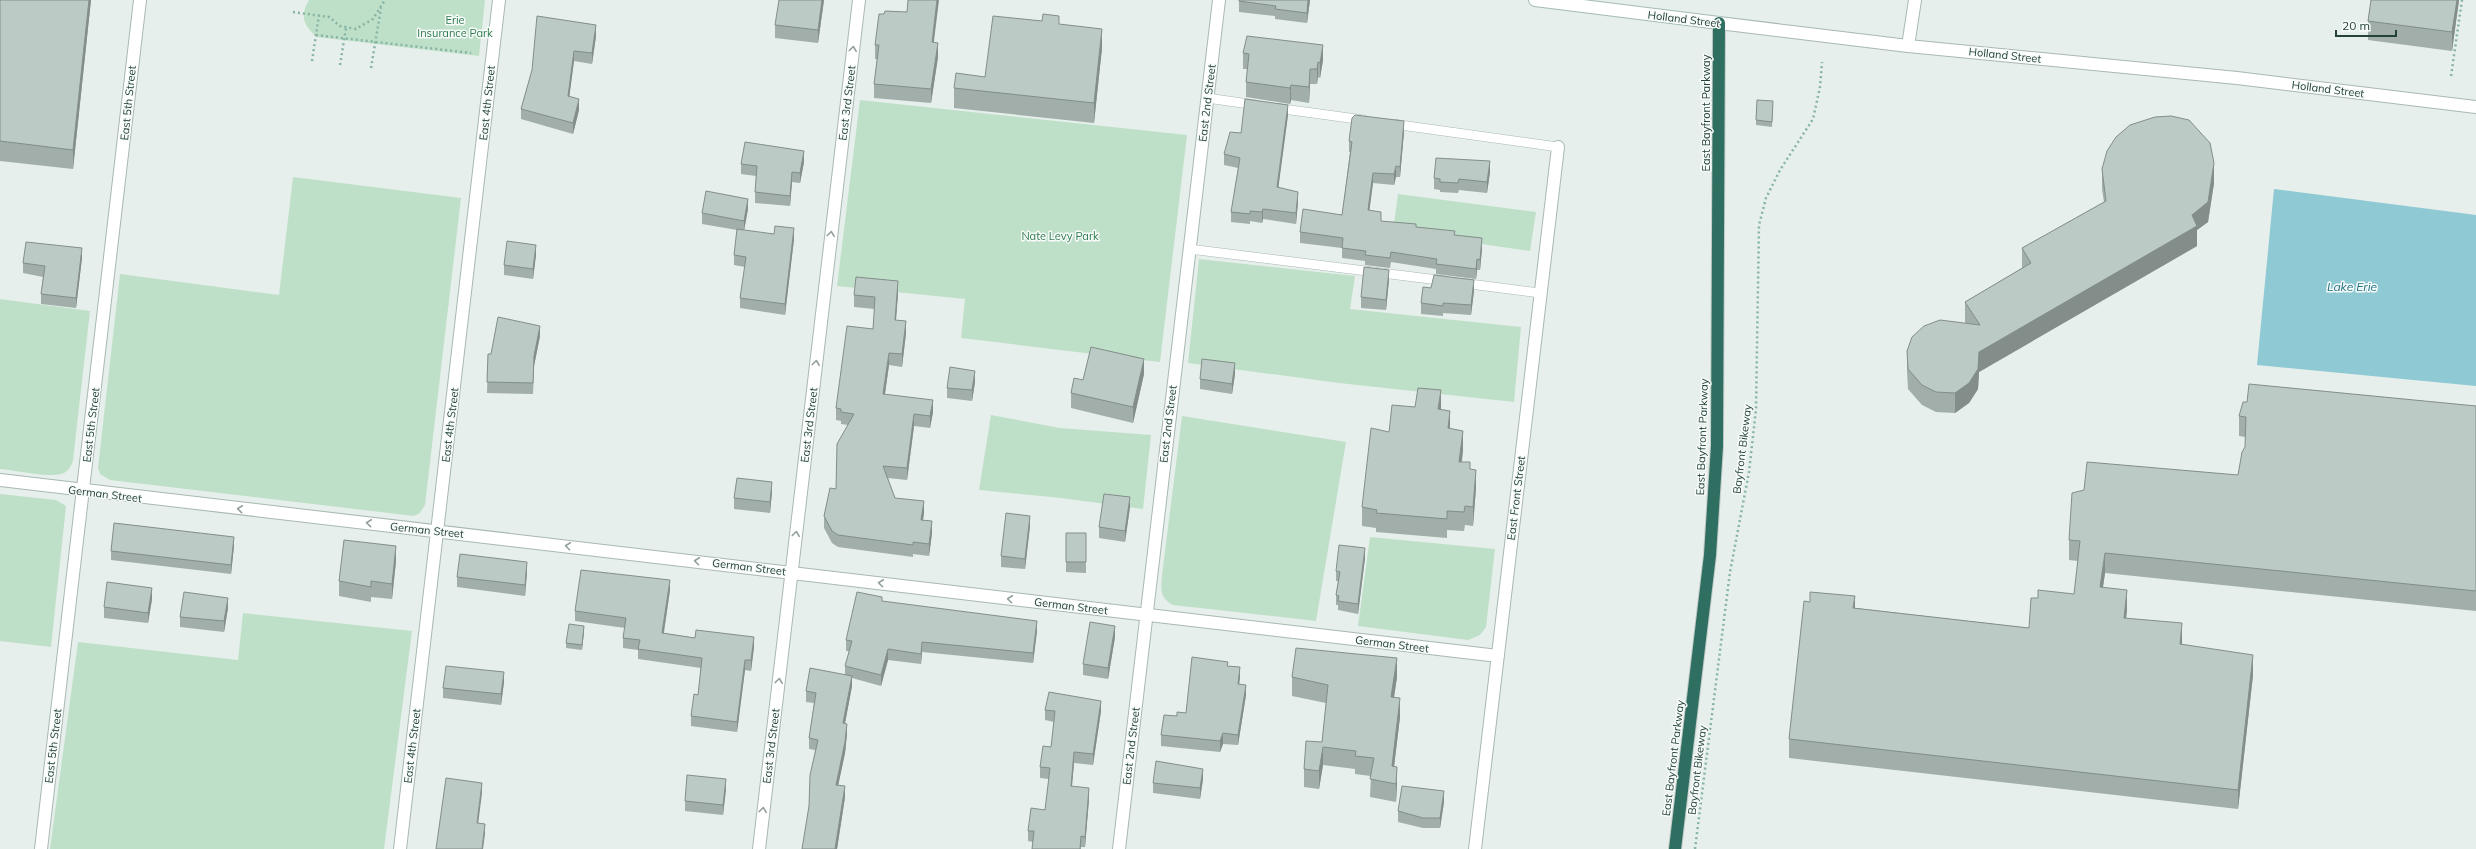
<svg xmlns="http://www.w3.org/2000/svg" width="2476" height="849" viewBox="0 0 2476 849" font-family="Mulish,sans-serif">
  <rect width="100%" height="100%" fill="#e6efeb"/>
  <path fill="#bfe0c8" d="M309,0H485L479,56L317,37C304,26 299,16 309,0Z
    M860,100L1187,135L1160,362L961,338L965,299L837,286Z
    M293,177L461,198L425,505L420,513L414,516L110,480L100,474L98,468L120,274L279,295Z
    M1398,194L1536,212L1530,251L1393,231Z
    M1199,259L1355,276L1350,309L1521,327L1514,402L1339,383L1188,363Z
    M0,299L90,311L73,460C72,465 69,470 64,473C51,479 15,470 0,469Z
    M991,415L1060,428L1151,435L1143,509L1061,498L979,490Z
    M1182,416L1346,442L1316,621L1173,605C1159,597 1161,589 1162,575Z
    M0,494L56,500L66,506L51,647L0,641Z
    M1370,537L1495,549L1486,627L1480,635L1468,640L1358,626Z
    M243,613L412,631L384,849H50L78,642L238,660Z"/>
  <path fill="#8ec9d4" d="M2274,189L2476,215V386L2257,365Z"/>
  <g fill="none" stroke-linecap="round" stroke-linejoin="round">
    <g stroke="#a8b8b2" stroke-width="10">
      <path id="lane" d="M1207,98L1256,105
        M1276,108L1364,120
        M1393,124L1558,147
        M1189,249L1446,281
        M1462,283L1540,293"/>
    </g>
    <g stroke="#a8b8b2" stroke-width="14">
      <path id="street" d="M1719,23L1908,46L2237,78L2476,107
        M1908,46L1915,0
        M0,480L1498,656
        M41,849L140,0
        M400,849L499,0
        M759,849L859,0
        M1119,849L1219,0
        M1475,849L1558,147"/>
    </g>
    <g stroke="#a4bbb3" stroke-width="14">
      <path id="secondary" d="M1535,0L1719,23"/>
    </g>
    <g stroke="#c2cac8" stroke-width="14">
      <path id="highway" d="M1675,849L1710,555L1717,446L1719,23"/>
    </g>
    <path stroke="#86b3a5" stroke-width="2.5" stroke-dasharray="2 3" stroke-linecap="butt" d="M293,12L329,17L340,26L356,29L373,19L385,0
      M316,35L471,53
      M312,61L319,15
      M340,65L346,28
      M371,68L381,8
      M2451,76L2462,0
      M1695,849L1730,572L1749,472L1756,409L1759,225L1766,198L1780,170L1813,119L1820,87L1822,62"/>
    <use href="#lane" stroke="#fff" stroke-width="9"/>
    <use href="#street" stroke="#fff" stroke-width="12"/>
    <use href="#secondary" stroke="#fff" stroke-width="12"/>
    <use href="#highway" stroke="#2f6f62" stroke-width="12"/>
  </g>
  <path fill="#a1aea9" d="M0,0H91L73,169L0,161Z
    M824,0L818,43L775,38V25Z
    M1239,0H1310L1307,23L1275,19V16L1239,12Z
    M2371,0H2459L2452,51L2368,40V21Z
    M1059,24L1102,48L1094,123L954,108V88L985,77Z
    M596,36L592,64L574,61L569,97L579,110L573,134L521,119V109L532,70Z
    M934,43L938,57L931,103L874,98V84L877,59H875V45Z
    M1243,53L1323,60L1320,78L1318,77L1317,84H1310L1309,103L1291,100L1290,104L1246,97V82L1248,69H1243Z
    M1773,101L1772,127L1756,125V120Z
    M1288,115L1278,188L1298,202L1296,224L1263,219L1262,223L1250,221V224L1231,222V212L1238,168L1224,165V154L1241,133Z
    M1404,132L1400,177H1396L1394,185L1373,183L1369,211L1381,221L1455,235L1482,249L1480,270H1477L1476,279L1436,274V269L1391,262L1390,268L1365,265V261L1342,258V248L1300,243V232L1342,215L1350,152H1349V141Z
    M804,162L800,183L792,182L790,206L755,203V192L756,176L741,174V164Z
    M2102,169L2214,183L2208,222L2197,230V246L1979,372L1978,389L1969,403L1955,413L1936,412L1922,405L1908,389L1907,371V351L1966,323L1965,322V302L2022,268V248L2104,202L2102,189Z
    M1490,172L1487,193L1459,190L1458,193L1440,192V190L1434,189V178Z
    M748,209L744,230L794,239L785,315L740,308V298L745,267L734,265V255L737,230L702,224V213Z
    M536,255L533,279L504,275V265Z
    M82,258L76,308L41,304V294L43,277L23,273V263Z
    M1389,280L1386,310L1361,308V297Z
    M1474,291L1471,315L1443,313V316L1421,314V303Z
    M898,294L896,320L906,333L902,367L889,365L885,395L933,412L930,428L914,426L907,480L888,478L895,498L924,513L923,520L932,533L929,556L913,554V557L838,547L832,543L824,528V516L836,489L848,425L841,424V421L836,420V408L873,329L875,309L854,307V295Z
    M540,336L534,366L533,394L487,393L488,354H491Z
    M1144,374L1133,423L1071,408V393L1083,380Z
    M1235,374L1232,394L1200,389V379Z
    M975,382L972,401L947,398V388Z
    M2476,406V611L2105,573L2103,587L2127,610L2126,618L2182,644L2253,675L2238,809L1789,758V739L1810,602V592L1855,608L2029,628L2074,594L2078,561L2069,560V540L2238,475L2245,447L2246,437L2239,436V416Z
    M1441,410L1450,429L1463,450L1462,462L1470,469L1476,488L1473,526L1465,525L1464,531L1447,530V538L1376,532V528L1362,526V507L1389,432Z
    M772,492L770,513L734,509V498Z
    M1130,507L1125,542L1099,538V527Z
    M1030,526L1025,569L1001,567V556Z
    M1066,533H1086V573L1066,572Z
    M234,546L231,574L111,560V551Z
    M1365,558L1358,614L1338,610V605H1336V595L1338,581H1336V571Z
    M396,561L392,599L371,597V602L339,596V581Z
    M527,572L525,596L457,587V577Z
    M670,590L664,633L754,647L751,671L745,670L737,732L691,726V716L698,695L701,668L638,659V650L623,648V638L625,628L575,621V611Z
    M152,599L148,623L104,618V607Z
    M882,601L1037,631L1033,663L922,652L921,664L888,660L881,686L852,678V686L845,723L847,734L845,753L838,785L845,797L837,849H802L809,806L815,750L809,749V738L814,703L806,702V691L845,675V666L849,651H846V640Z
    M228,608L224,632L180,627V617Z
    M584,631L582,650L566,648V643Z
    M1115,637L1108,679L1083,675V664Z
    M1228,666L1240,677L1239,684L1246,695L1238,745L1223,744L1220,752L1161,746V735L1177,716L1186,713Z
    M1292,677H1397L1394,698L1400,717L1394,766L1397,785L1396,802L1370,797L1371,776L1355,774V769L1323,765L1319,789L1304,787V769L1322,742L1326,703L1292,696Z
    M504,682L501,705L443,698V688Z
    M1045,710L1101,711L1093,765L1074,763L1072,786L1089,799L1085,847H1081V849H1032L1033,842L1028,841V831L1045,810L1049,779L1040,778V767L1051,747L1054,722L1045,720Z
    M1203,779L1200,799L1153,793V783Z
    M726,789L723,815L685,811V801Z
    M1444,802L1440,828H1423L1398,822V811Z"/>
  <path fill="#838d89" d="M89,0H91L73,169V150Z
    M822,0H824L818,43V30Z
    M937,0H939L932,57V42Z
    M1308,0H1310L1307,23V13Z
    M2457,0H2459L2452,51V32Z
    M596,25V36L592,64V53Z
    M1102,29V48L1094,123V103Z
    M938,43V57L931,103V89Z
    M1323,45V60L1320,78V63Z
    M574,51V61L568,107V96Z
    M1318,62V77L1317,84V69Z
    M1310,69V84L1309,103V87Z
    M1291,85V100L1290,104V88Z
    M579,99V110L573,134V123Z
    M1288,105V115L1277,198V187Z
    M1404,121V132L1400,177V167Z
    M804,151V162L800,183V173Z
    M1490,161V172L1487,193V182Z
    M2214,163V183L2208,222L2197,230V246L1979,372L1978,389L1969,403L1955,413V393L1979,352L2192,215Z
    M1396,166V177L1394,185V174Z
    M792,172V182L790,206V196Z
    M1373,173V183L1368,221V210Z
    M1298,192V202L1296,224V213Z
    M748,199V209L744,231V221Z
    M1263,209V219L1262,223V212Z
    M794,228V239L785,315V304Z
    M1482,238V249L1480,270V260Z
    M536,245V255L533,279V269Z
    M82,248V258L76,308V298Z
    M1477,259V270L1476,279V269Z
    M1389,270V280L1386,310V300Z
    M1474,280V291L1471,315V305Z
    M898,281V294L895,332V320Z
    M906,321V333L902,367V354Z
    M540,326V336L534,366L533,394L534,356Z
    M889,353V365L883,406V394Z
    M1144,359V374L1133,423V407Z
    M1235,363V374L1232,394V384Z
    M975,371V382L972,401V390Z
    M1441,390V409L1438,428V409Z
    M933,400V412L930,428V416Z
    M1450,411V429L1448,428Z
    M914,414V426L907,480V468Z
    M1463,431V450L1459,480V462Z
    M1476,470V488L1473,526V507Z
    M772,482V492L770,513V502Z
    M1130,497V507L1125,542V531Z
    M924,501V513L921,532V520Z
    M1030,516V526L1025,569V559Z
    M932,521V533L929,556V544Z
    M234,537V546L231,574V565Z
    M396,546V561L392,599V584Z
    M1365,548V558L1358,614V604Z
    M2105,553V573L2100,607V587Z
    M527,562V572L525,596V585Z
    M670,580V590L662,643V633Z
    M152,588V599L148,623V613Z
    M2127,590V610L2124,637V618Z
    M1855,596V616L1853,608Z
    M228,598V608L224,632V621Z
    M1037,621V631L1033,663V653Z
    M2182,623V643L2180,664V644Z
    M584,626V631L582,650V645Z
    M1115,626V637L1108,679V668Z
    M754,637V647L751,671V660Z
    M922,642V652L921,664V654Z
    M888,649V660L881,686V675Z
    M2253,655V675L2238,809V790Z
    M1397,658V677L1391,716V697Z
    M745,660V670L737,732V722Z
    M1240,667V677L1238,694V684Z
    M504,672V682L501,705V694Z
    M852,676V686L843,734V723Z
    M1246,685V695L1238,745V735Z
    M1400,698V717L1392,784V766Z
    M1101,701V711L1093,765V754Z
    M847,724V734L845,753L836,796V785Z
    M1223,733V744L1220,752V741Z
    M1323,747V765L1319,789V771Z
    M1074,752V763L1071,796V786Z
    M1397,767V785L1396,802V784Z
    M1203,769V779L1200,799V788Z
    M726,779V789L723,815V805Z
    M482,783V793L477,833V823Z
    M845,786V797L837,849H835Z
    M1089,788V799L1085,847V837Z
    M1444,791V802L1440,828V818Z
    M485,824V834L483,849H482Z"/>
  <path fill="#bbcac4" stroke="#838d89" d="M0,0H89L73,150L0,141Z
    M779,0H822L818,30L775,25Z
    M908,0H937L932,42L938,43L931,89L874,84L879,45H875L879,14H884L885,11L907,12Z
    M1239,0H1308L1307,13L1275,9L1276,6L1239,1Z
    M2371,0H2457L2452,32L2368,21Z
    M1043,14L1059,16V24L1102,29L1094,103L954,88L956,73L985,77L993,16L1042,21Z
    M537,16L596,25L592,53L574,51L568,96L579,99L573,123L521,109L532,70Z
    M1247,36L1323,45L1320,63L1318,62L1317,69H1310L1309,87L1291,85L1290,88L1246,82L1249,54L1243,53Z
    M1245,99L1288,105L1277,187L1298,192L1296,213L1263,209L1262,212L1250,211V214L1231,212L1240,158L1224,154L1230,132L1241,133Z
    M1757,100L1773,101L1772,122L1756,120Z
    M1355,115L1404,121L1400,167L1396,166L1394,174L1373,173L1368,210L1381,212V221L1416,224V227L1455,231L1454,235L1482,238L1480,260L1477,259L1476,269L1436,264L1437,259L1391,252L1390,258L1365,255L1366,251L1342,248L1343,238L1300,232L1303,209L1342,215L1352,142L1349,141L1352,118Z
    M2171,116L2189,120L2210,143L2214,163L2208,202L2192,215L2197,226L1979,352L1978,369L1969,383L1955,393L1936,392L1922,385L1908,369L1907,351L1912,337L1924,326L1940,320L1980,325L1965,302L2031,263L2022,248L2106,201L2102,169L2107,151L2116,137L2130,125L2155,117Z
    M745,142L804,151L800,173L792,172L790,196L755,192L757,166L741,164Z
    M1436,158L1490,161L1487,182L1459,179L1458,183L1440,182V179L1434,178Z
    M706,191L748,199L744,221L702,213Z
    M775,226L794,228L785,304L740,298L746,257L734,255L737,229L774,234Z
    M507,241L536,245L533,269L504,265Z
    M26,242L82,248L76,298L41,294L45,266L23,263Z
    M1364,267L1389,270L1386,300L1361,297Z
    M1434,275L1474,280L1471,305L1443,303V306L1421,303L1423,287L1431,288Z
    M856,277L898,281L895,320L906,321L902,354L889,353L883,394L933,400L930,416L914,414L907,468L883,466L895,498L924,501L921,520L932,521L929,544L913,542V545L838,535L832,531L824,516L830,488L836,489L837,444L854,414L841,412V409L836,408L847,326L873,329L875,297L854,295Z
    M498,317L540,326L534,356L533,383L487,382L488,354H491Z
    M1091,347L1144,359L1133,407L1071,393L1074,378L1083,380Z
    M1202,359L1235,363L1232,384L1200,379Z
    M950,367L975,371L972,390L947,388Z
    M2249,384L2476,406V591L2105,553L2100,587L2127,590L2124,618L2182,623L2180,644L2253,655L2238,790L1789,739L1804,601L1810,602V592L1855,596L1853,608L2029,628L2031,598H2038V590L2074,594L2080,541L2069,540L2072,493L2084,490L2087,462L2238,475L2242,452L2245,447L2246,417L2239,416L2243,402H2247Z
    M1418,388L1441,390L1438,409L1450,411L1448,428L1463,431L1459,462H1470V469L1476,470L1473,507L1465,506L1464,512L1447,511V519L1376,513L1377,510L1362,507L1371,428L1389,432L1392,405L1415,407Z
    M737,478L772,482L770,502L734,498Z
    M1104,494L1130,497L1125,531L1099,527Z
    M1006,513L1030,516L1025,559L1001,556Z
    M114,523L234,537L231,565L111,551Z
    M1066,533H1086V562H1066Z
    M344,540L396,546L392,584L371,581V587L339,581Z
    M1339,545L1365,548L1358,604L1338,601L1339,596L1336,595L1340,572L1336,571Z
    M460,554L527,562L525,585L457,577Z
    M581,570L670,580L662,633L695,638L696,630L754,637L751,660H745L737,722L691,716L694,694L698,695L702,658L638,649L640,640L623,638L626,618L575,611Z
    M107,582L152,588L148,613L104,607Z
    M184,592L228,598L224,621L180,617Z
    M857,592L882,597V601L1037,621L1033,653L922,642L921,654L888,649L881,675L845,666L852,641L846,640Z
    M1090,622L1115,626L1108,668L1083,664Z
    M569,624L584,626L582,645L566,643Z
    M1296,648L1397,658L1391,697L1400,698L1392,766L1397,767L1396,784L1370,779L1374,758L1355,756L1356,751L1323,747L1319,771L1304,769L1306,741L1322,742L1328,685L1292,677Z
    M1192,657L1228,662L1227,666L1240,667L1238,684L1246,685L1238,735L1223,733L1220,741L1161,735L1164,715L1177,716V712L1186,713Z
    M446,666L504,672L501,694L443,688Z
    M810,668L852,676L843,723L847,724L845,742L836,785L845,786L835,849H802L809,806L810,775L818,740L809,738L816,693L806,691Z
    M1049,692L1101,701L1093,754L1074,752L1071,786L1089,788L1085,837L1081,836L1080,849H1032L1034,831H1028L1031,808L1045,810L1050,768L1040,767L1043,746L1051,747L1055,711L1045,710Z
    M1156,761L1203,769L1200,788L1153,783Z
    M687,775L726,779L723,805L685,801Z
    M446,778L482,783L477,823L485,824L482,849H436Z
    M1402,786L1444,791L1440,818H1423L1398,811Z"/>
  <defs><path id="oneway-chevron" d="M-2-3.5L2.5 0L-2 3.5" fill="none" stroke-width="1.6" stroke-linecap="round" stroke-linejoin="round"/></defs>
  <g stroke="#92a09c">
    <use href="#oneway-chevron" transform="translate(853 49) rotate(-83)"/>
    <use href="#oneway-chevron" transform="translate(831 234) rotate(-83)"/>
    <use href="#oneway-chevron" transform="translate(816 363) rotate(-83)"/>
    <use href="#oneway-chevron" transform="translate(240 509) rotate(-174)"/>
    <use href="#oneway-chevron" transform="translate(369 523) rotate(-174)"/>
    <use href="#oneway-chevron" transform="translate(796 534) rotate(-83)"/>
    <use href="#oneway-chevron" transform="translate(568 546) rotate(-173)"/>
    <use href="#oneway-chevron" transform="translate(697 561) rotate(-173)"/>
    <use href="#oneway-chevron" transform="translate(881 583) rotate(-173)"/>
    <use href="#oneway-chevron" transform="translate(1010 599) rotate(-173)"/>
    <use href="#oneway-chevron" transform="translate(779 681) rotate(-83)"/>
    <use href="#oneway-chevron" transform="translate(763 810) rotate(-83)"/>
  </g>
  <g text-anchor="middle" stroke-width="3" stroke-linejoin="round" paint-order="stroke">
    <g font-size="11" fill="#24423a" stroke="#f7fbf9">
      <text transform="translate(1684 19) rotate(7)" y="4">Holland Street</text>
      <text transform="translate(2005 55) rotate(6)" y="4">Holland Street</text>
      <text transform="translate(2328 89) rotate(7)" y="4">Holland Street</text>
      <text transform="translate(128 103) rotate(-84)" y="4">East 5th Street</text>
      <text transform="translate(487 103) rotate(-84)" y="4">East 4th Street</text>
      <text transform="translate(847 103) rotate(-83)" y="4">East 3rd Street</text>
      <text transform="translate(1207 103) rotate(-83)" y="4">East 2nd Street</text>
      <text transform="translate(1706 113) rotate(-90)" y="4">East Bayfront Parkway</text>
      <text transform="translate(1168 424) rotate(-83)" y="4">East 2nd Street</text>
      <text transform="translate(91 425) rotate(-83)" y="4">East 5th Street</text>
      <text transform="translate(450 425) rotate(-83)" y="4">East 4th Street</text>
      <text transform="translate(809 425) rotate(-83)" y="4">East 3rd Street</text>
      <text transform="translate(1702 437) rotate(-88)" y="4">East Bayfront Parkway</text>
      <text transform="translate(1742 449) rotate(-83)" y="4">Bayfront Bikeway</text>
      <text transform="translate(105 494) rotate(7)" y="4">German Street</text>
      <text transform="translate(1516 498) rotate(-83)" y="4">East Front Street</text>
      <text transform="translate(427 530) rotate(6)" y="4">German Street</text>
      <text transform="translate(749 567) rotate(7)" y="4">German Street</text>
      <text transform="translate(1071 606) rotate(7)" y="4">German Street</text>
      <text transform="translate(1392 644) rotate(7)" y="4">German Street</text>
      <text transform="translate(53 746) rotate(-83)" y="4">East 5th Street</text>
      <text transform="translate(412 746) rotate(-83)" y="4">East 4th Street</text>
      <text transform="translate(771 746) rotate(-83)" y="4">East 3rd Street</text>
      <text transform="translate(1131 746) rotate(-83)" y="4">East 2nd Street</text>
      <text transform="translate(1673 758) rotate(-83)" y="4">East Bayfront Parkway</text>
      <text transform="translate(1697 770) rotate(-83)" y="4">Bayfront Bikeway</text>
    </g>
    <g font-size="11" fill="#2d7a4b" stroke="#f7fbf9">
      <text x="455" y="24">Erie<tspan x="455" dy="13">Insurance Park</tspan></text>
      <text x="1060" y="240">Nate Levy Park</text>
    </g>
    <g font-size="12" font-style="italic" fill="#1c6f80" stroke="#f7fbf9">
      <text x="2352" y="291">Lake Erie</text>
    </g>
  </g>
  <path d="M2336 30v6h60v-6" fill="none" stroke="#24423a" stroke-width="2"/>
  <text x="2342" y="30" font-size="12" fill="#24423a" stroke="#f7fbf9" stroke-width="3" paint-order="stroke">20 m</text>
</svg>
